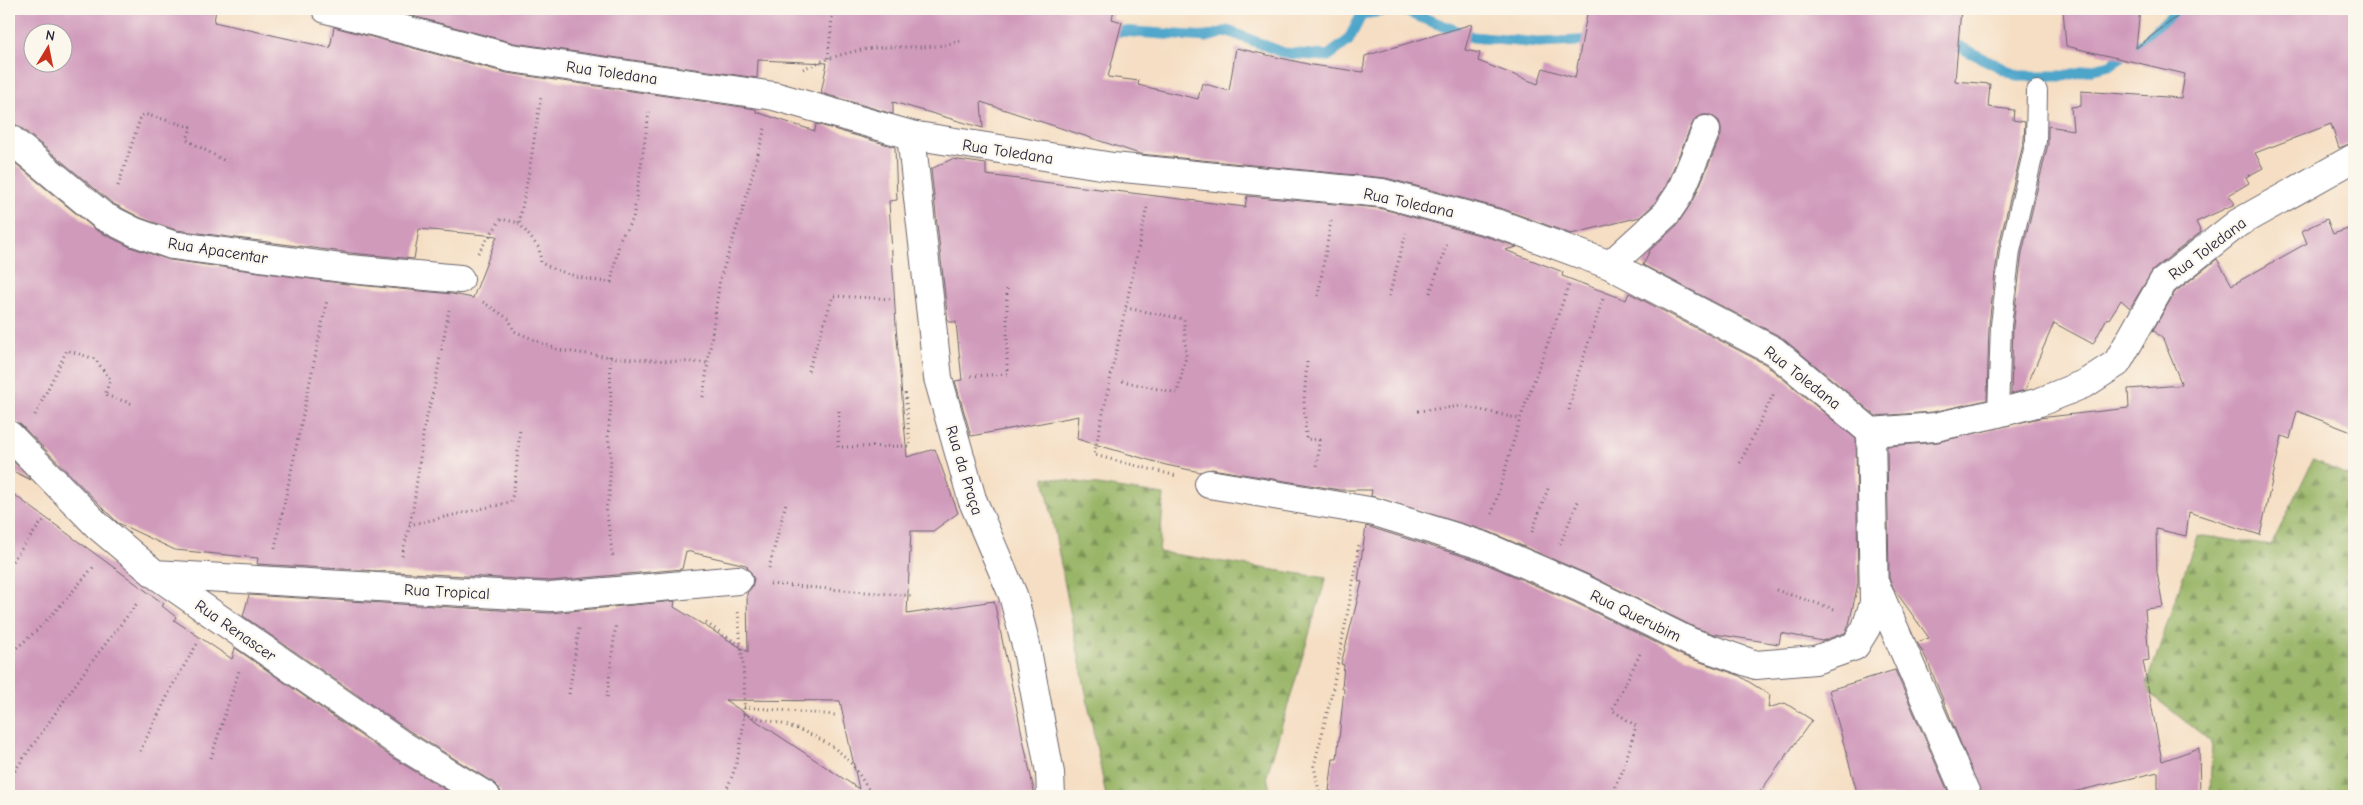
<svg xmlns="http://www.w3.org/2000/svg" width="2363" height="805" viewBox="0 0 2363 805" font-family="'Comic Neue',sans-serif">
  <defs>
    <pattern id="forest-firs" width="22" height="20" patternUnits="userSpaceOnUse" patternTransform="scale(1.25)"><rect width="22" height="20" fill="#99b567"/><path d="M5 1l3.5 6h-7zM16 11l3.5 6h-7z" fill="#7c9356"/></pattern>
  </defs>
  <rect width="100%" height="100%" fill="#fbf7ec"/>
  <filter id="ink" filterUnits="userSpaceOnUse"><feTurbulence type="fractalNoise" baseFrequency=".02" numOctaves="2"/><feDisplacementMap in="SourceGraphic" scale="10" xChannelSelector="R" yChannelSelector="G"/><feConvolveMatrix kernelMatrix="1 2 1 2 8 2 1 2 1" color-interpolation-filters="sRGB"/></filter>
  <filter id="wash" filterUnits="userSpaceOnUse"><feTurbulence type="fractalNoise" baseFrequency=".0096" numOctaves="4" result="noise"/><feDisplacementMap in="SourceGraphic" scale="20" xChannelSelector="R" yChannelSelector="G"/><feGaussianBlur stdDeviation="1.12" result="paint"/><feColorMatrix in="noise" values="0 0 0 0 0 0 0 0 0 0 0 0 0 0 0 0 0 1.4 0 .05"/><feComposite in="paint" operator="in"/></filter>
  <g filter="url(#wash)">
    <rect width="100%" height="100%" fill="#f5dec3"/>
    <path fill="url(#forest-firs)" stroke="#5e6c51" d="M2313,460L2354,478V796H2210L2212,742L2145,690L2197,535L2271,546Z
      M1044,477L1164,495L1159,552L1326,578L1267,775L1271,796H1106Z"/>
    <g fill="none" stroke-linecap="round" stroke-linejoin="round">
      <path stroke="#4da5ca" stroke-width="11" d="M1400,9L1472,37L1539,43L1597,40
        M1106,30L1207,37L1228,31L1284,53L1328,56L1348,41L1362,14L1395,9
        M1944,39L2018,76H2064L2110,65L2145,42L2178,9"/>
    </g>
    <g id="blocks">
      <path fill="#d09abb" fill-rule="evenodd" d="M9,9H216L214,22L330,48L334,27L507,73L756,109V112L815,131L816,124L895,147L897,200L889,201L896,326L907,457L935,449L958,513L933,531H911L907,614L994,601L1035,796H502L499,788L494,783L411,732L243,616L249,595L550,613L675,601L674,607L748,652L747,593L752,587L754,579L746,565L686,551L682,569L551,581L257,564L258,558L175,550L118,523L20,424L9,420V158L96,230L130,247L170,260L347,284L452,294L473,298L497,236L419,229L414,259L351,253L176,230L141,218L112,203L19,126L9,123ZM32,32H62V62H32ZM725,700L840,701L859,789Z
        M386,9H1114L1112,19L1122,22L1108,77L1139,81L1138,85L1198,99L1202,83L1229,91L1236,48L1312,65L1363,72L1365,56L1472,24L1465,50L1480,53L1478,61L1538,84L1543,68L1575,78L1588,9H1961L1955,81L1990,84L1988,107L2014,110L2013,120L2025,122L2024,140L1998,249L1989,324L1987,400L1933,412L1876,416L1781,337L1643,265L1650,250L1677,225L1694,199L1721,135V127L1719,121L1711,115H1703L1696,118L1692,124L1666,186L1654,204L1640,217L1571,234L1503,209L1386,178L1140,154L981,102L983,128L893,102V114L821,93L827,63L758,60L757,78L514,43Z
        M2063,9H2140L2136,48L2187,9H2354V142L2339,148L2331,124L2255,153L2263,168L2246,177L2249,183L2229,195L2235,204L2196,222L2201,232L2153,270L2130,308L2121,300L2109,319L2107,318L2093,344L2054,323L2025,390L2011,394L2013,326L2022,253L2048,144V126L2073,130L2071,107L2081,106V91L2181,98L2185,74L2066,46Z
        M952,159L986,164V175L1245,207L1247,196L1379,208L1494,239L1517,247L1505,250L1563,272L1562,276L1626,300L1629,293L1765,364L1856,439L1858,583L1849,625L1845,633L1822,641L1781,633L1779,644L1714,634L1696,628L1587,574L1490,532L1371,496L1372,490H1340L1212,469L1200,472L1166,465L1077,439L1079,416L971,436L955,381L962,380L956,322H948L931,169Z
        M2327,219L2333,234L2354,227V433L2297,411L2290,439L2282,436L2260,535L2189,512L2186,536L2156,529L2157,572L2163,607L2145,609L2149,660L2143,661L2162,761L2199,748L2200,796H2158V772L2056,796H1982L1927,660L1917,642L1929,638L1894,589L1889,578L1887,446L1938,442L2039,418L2129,408L2128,389L2182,385L2163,339L2153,330L2175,292L2217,259L2232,285L2307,243L2302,231Z
        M9,457L31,480L9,469Z
        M9,491L164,604L162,606L176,617L174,620L232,659L235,648L393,758L456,796H9Z
        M1366,526L1479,561L1574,602L1683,656L1738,675L1770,695L1768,708L1785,703L1812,720L1757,796H1331V791H1329L1333,759H1337L1344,689L1342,688L1344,665L1341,664L1362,582L1358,581Z
        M1895,670L1950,796H1858L1829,690Z"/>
    </g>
  </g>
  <g filter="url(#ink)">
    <use href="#blocks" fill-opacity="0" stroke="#6c646b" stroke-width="1"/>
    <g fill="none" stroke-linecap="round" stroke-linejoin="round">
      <g stroke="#6c646b" stroke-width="22">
        <path id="lane" d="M1998,413L2001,325L2010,251L2036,141L2037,91"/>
      </g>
      <g stroke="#6c646b" stroke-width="30">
        <path id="street" d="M326,9L511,58L774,96L911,135L1113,167L1382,193L1499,224L1610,265L1774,351L1871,432L1935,427L1998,413L2040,402L2086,383L2117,363L2163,282L2238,223L2354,158
          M911,135L938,378L972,499L1013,595L1026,645L1050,773L1051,796
          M9,138L103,216L135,232L172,245L349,269L460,279
          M1610,265L1666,214L1680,193L1706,130
          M9,435L98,526L155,574L402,745L486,796
          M1209,484L1375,512L1484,546L1581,588L1690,642L1756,665L1815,660L1855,646L1866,628L1874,603L1871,432
          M155,574L551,597L738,580
          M1875,584L1967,796"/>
      </g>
      <path stroke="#6c646b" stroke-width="3" stroke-dasharray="1 4" stroke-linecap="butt" d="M828,58L833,9
        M803,69C825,59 849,51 874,48C904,45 934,51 963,40
        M118,186L141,116L144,114L191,127L187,140L225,161
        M1148,203L1094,455L1177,476
        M519,223L539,248L541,263C563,273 587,281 611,282L620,239L633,219L649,112
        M478,253L501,219L519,223L529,172L541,96
        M1430,293L1447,244
        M1318,296L1331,221
        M1389,296L1406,233
        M483,302L509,319L514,331L558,350L618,358L707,363
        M610,356L611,405L608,437L611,455L609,497L606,508L613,558
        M1307,362L1304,400L1306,439L1319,440L1317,469
        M808,371L833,296L896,299
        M971,376L1007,374V287
        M1122,381L1177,393L1186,357L1184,319L1126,308
        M703,397L720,279L742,212L765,128
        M1569,410L1574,386L1603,299
        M839,411L838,447L910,446L905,391
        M1418,411L1463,406L1520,419
        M35,415L67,350L95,359L110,379L105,395L133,404
        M1740,463L1774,393
        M1492,514L1520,419L1569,285
        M409,525L511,502C517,478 517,454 520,430
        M1532,532L1549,486
        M1560,544L1579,499
        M275,548L327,300
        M402,556L413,510L424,428L435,384L449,310
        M9,565L45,518
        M769,568L786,503
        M770,584L914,596
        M1776,590L1837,610
        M706,623L741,646L738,612
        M9,654C44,627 66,599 95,565
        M569,694L579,628
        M607,697L616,623
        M744,707L835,715
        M743,715C777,721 817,732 843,755C855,765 864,784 873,796
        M140,751L174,683L197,644
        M211,758L239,671
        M9,779L87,668L138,602
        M723,796C747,753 747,694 741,646
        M1320,796L1314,766L1332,693L1351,595L1359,543
        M1611,796L1623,770L1636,726L1612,710L1640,654"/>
      <use href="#lane" stroke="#fff" stroke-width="20"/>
      <use href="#street" stroke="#fff" stroke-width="28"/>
    </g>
  </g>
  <g text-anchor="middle" stroke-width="4.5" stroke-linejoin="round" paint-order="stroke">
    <g font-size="16" fill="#22223b" stroke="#fbf7ec">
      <text transform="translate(612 72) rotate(8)" y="6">Rua Toledana</text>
      <text transform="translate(1008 151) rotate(9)" y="6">Rua Toledana</text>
      <text transform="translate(1409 202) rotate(12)" y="6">Rua Toledana</text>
      <text transform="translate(2207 248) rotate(-37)" y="6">Rua Toledana</text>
      <text transform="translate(218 250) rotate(9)" y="6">Rua Apacentar</text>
      <text transform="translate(1803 377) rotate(38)" y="6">Rua Toledana</text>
      <text transform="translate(965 470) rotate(73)" y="6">Rua da Praça</text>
      <text transform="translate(447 591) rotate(3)" y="6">Rua Tropical</text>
      <text transform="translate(1636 615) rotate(26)" y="6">Rua Querubim</text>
      <text transform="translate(236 630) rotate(35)" y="6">Rua Renascer</text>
    </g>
  </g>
  <rect width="2363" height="805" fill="none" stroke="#fbf7ec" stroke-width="30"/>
  <g transform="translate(48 48) rotate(10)"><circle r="24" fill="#fbf7ec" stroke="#a4a2a5"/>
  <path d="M0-4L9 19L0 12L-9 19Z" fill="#c8321e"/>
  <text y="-8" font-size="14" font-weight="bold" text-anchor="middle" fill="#22223b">N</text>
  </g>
</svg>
